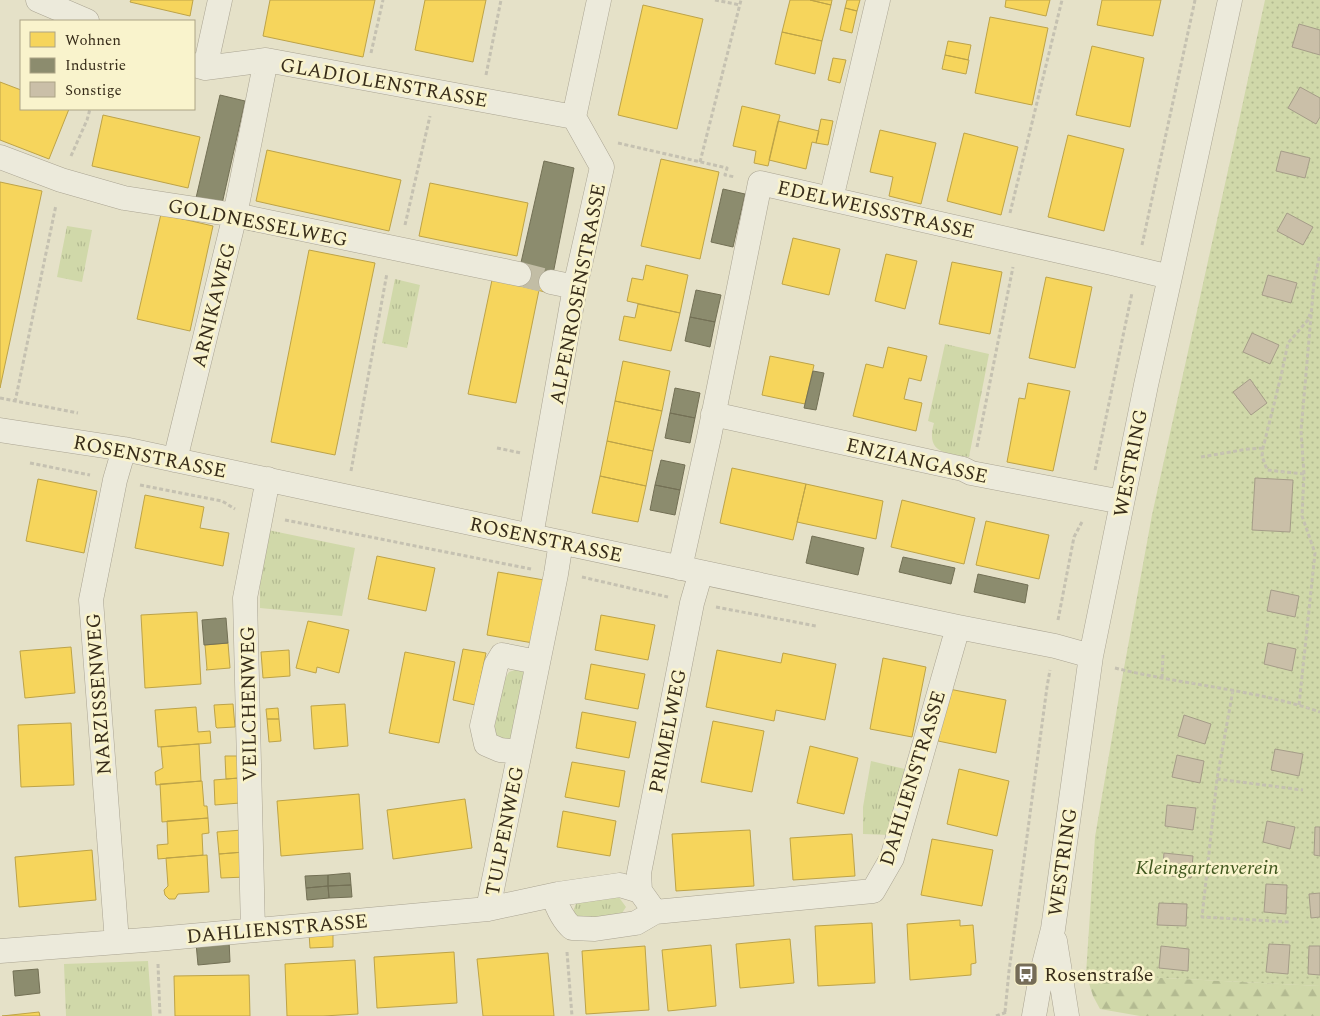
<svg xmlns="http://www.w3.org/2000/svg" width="1320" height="1016" viewBox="0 0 1320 1016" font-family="Spectral,serif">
  <defs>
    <pattern id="grass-tufts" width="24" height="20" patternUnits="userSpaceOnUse" patternTransform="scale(1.25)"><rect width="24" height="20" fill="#d0d8a9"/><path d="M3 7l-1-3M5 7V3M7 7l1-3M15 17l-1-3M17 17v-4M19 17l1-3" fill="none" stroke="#b3ba91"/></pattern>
    <pattern id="forest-firs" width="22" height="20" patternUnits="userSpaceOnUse" patternTransform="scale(1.25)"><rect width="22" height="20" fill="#d0d8a9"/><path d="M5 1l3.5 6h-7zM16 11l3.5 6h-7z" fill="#b3ba91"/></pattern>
    <pattern id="garden-dots" width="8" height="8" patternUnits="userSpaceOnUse" patternTransform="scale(1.25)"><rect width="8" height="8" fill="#d0d8a9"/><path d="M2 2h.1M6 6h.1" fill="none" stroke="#b3ba91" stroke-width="1.8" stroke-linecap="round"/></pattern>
  </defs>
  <rect width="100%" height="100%" fill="#e5e1c8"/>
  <path fill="url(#grass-tufts)" d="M67,226L92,230L82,282L57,277Z
    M395,279L420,285L407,348L382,343Z
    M945,344L989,354L969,457C947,453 925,454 934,423L928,421Z
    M268,530L355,548L342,616L260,608V574Z
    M518,669L528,672L517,742L498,744L493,724L503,682L509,672Z
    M871,761L909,770L891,835L863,834V807Z
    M618,896L626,907L622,913L590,921L571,917L577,901Z
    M148,961L152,1016H66L64,964Z"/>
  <path fill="url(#forest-firs)" d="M1086,974L1320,986V1016H1140L1100,1009L1093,996Z"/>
  <path fill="url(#garden-dots)" d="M1265,0H1320V986L1086,974L1095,837L1122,679L1152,515L1240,116Z"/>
  <path fill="#f6d55c" stroke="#bda348" d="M131,0H193L190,16L130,2Z
    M270,0H375L363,57L263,36Z
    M425,0H486L473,62L415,50Z
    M790,0H810L831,5L822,41L782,32Z
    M810,0H832L831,5Z
    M847,0H860L857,11L845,8Z
    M1006,0H1050L1046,16L1005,7Z
    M1102,0H1161L1153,36L1097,25Z
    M643,5L703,19L677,129L618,115Z
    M845,8L857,11L852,33L840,30Z
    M990,17L1048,28L1032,105L975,93Z
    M782,32L822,41L815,74L775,64Z
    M948,41L971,45L968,60L945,55Z
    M1092,46L1144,58L1130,127L1076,115Z
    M945,55L969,60L966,74L942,69Z
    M833,58L846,60L840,83L828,80Z
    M0,82L21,90V109H69L49,159L0,140Z
    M742,106L780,115L768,166L754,163L756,151L733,146Z
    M103,115L200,137L188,188L92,166Z
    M821,119L833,121L828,145L816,143Z
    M778,121L819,131L816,143L812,142L806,169L769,160Z
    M880,130L936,143L921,204L889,196L893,177L870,172Z
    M964,133L1018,147L1001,215L947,201Z
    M1068,135L1124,149L1104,231L1048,217Z
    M267,150L401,180L389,231L256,201Z
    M661,159L719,172L700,259L641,246Z
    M0,182L42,191L0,388Z
    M430,183L528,203L517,256L419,236Z
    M161,214L213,226L190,331L137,319Z
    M793,238L840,249L829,295L782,284Z
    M309,250L375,263L335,455L271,442Z
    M886,254L917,261L905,309L875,301Z
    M952,262L1002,272L990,334L939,324Z
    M646,265L688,275L680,313L627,301L632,278L643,280Z
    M520,267L553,274L549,293L517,285Z
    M1046,277L1092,287L1075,368L1029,358Z
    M492,280L539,290L516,403L468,394Z
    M638,304L680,313L671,351L619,340L624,316L635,318Z
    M888,347L927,356L921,381L909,378L904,399L922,403L916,431L853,416L866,364L883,368Z
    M770,356L814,365L805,404L762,395Z
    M623,361L670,371L662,411L615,401Z
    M1028,383L1070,391L1053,471L1007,462L1019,398L1025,399Z
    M615,401L662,411L653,451L607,441Z
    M607,441L653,451L646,486L600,476Z
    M732,468L806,484L793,540L720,523Z
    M600,476L646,486L638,522L592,513Z
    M38,479L97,491L84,553L26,541Z
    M806,484L883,501L876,539L797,522Z
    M145,495L204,507L200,528L229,533L223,566L135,548Z
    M902,500L975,518L964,564L891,547Z
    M986,521L1049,535L1039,579L976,565Z
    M377,556L435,568L426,611L368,599Z
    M498,572L544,580L533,643L487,635Z
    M197,612L201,684L145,688L141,615Z
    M601,615L655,625L648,660L595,650Z
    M308,621L349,630L339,673L317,667L316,673L296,668Z
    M228,643L230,668L206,670L207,669L205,645Z
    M71,647L75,693L25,698L20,651Z
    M463,649L486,653L475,705L453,700Z
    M289,650L290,676L263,678L261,652Z
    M717,650L781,663L783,653L836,664L825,720L776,710L774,721L706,707Z
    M405,652L455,662L439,743L389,733Z
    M883,658L926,667L912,737L870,729Z
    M591,664L645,674L638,709L585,699Z
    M949,689L1006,700L996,753L938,741Z
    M233,704L235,727L217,728L216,727L214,705Z
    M345,704L348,746L314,749L311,706Z
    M196,707L198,732L210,731L211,743L158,747L155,710Z
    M278,708L279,719H267L266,709Z
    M582,712L636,722L629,758L576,748Z
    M267,719H279L281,741L269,742Z
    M713,721L764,731L752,792L701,782Z
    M71,723L74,785L21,787L18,725Z
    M199,744L201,781L156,785L155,772L163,768L161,747Z
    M810,746L858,758L844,814L797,803Z
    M225,756H237L239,778L226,779Z
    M572,762L625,771L619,807L565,797Z
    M959,769L1009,781L997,836L947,824Z
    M239,778L240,803L215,805L214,780Z
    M202,781L204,806H207L208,818L162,822L160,784Z
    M359,794L363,849L281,856L277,801Z
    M465,799L472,848L393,859L387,810Z
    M563,811L616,821L610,856L557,847Z
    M208,818L209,833L202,834L203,855L158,859L157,845L168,844L167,821Z
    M242,830L244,852L219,854L217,832Z
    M750,830L754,886L676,891L672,834Z
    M852,834L855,876L793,880L790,838Z
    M932,839L993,850L982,906L921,895Z
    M92,850L96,900L19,907L15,857Z
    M244,852L246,877L221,878L219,854Z
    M207,855L209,892L178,894L175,899H169L165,895L164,890L168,886L166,858Z
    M960,920V926L973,925L976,963L971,964V975L910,980L907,924Z
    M872,923L875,983L818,986L815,926Z
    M333,932V947L310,948L309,933Z
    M790,939L794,983L740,988L736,944Z
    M711,945L716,1006L668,1011L662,950Z
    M645,946L649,1010L586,1014L582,951Z
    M454,952L457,1003L377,1008L374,957Z
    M548,953L554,1016H483L477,959Z
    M355,960L358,1014L323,1016H287L285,964Z
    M249,975L250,1016H175L174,976Z
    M39,1012L40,1016H2Z"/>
  <path fill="#8c8c6e" stroke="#737055" d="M220,95L245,101L222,204L196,198Z
    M544,161L574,168L553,274L520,267Z
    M723,189L745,194L733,247L711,242Z
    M696,290L721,295L715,322L690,317Z
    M690,317L715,322L710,347L685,341Z
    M813,371L824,373L816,410L804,408Z
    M675,388L700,393L695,418L670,413Z
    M670,413L695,418L690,443L665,438Z
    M661,460L685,465L680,490L655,485Z
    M655,485L680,490L675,515L650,510Z
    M812,536L864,548L858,575L806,563Z
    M903,557L955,568L951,584L899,572Z
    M978,574L1028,585L1025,603L974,592Z
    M226,618L228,643L204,645L202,620Z
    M350,873L351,885L328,886V875Z
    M328,875V886L306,888L305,876Z
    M351,885L352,897L329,898L328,886Z
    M328,886L329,898L307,900L306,888Z
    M229,940L230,962L198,965L196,943Z
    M38,969L40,993L15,996L13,971Z"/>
  <path fill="#cabfa8" stroke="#a59c88" d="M1299,24L1320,30V55L1292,47Z
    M1300,87L1320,98V117L1316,124L1288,108Z
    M1281,151L1310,158L1305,178L1276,171Z
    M1287,213L1313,227L1303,245L1277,231Z
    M1268,275L1297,283L1291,303L1262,295Z
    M1252,333L1279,345L1270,364L1243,352Z
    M1250,379L1267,403L1251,415L1233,392Z
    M1255,478L1293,480L1290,532L1252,530Z
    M1271,590L1299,596L1295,617L1267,611Z
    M1268,643L1296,649L1292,671L1264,664Z
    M1184,715L1211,724L1205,744L1178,736Z
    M1275,749L1303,754L1299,776L1271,770Z
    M1177,755L1204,761L1200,783L1172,777Z
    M1167,805L1196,808L1193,830L1165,826Z
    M1267,821L1295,827L1290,849L1263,842Z
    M1315,827H1320V856L1314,855Z
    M1164,853L1193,856L1191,878L1162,875Z
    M1266,884L1287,885L1286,914L1264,912Z
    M1320,893V917L1311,918L1309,894Z
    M1159,903L1187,904L1186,926L1157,925Z
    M1269,944L1290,945L1288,974L1266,972Z
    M1161,946L1189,949L1188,971L1159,968Z
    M1309,946H1320V975L1308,974Z"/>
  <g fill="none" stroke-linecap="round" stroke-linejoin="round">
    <path stroke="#c2bda5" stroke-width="24" stroke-dasharray="24 12" stroke-linecap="butt" d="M519,274L551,282"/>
    <g stroke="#aaa492" stroke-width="25">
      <path id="minor" d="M38,0L87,21
        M194,65L205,68L266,60L574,117
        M205,68L220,0
        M0,157L61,180L124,198L235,215L519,274
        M831,199L878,0
        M551,282L575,287
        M713,414L963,469L971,473L1122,502
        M0,430L124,449L958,627L1055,646L1091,656
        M175,460L235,215L266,60
        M531,536L575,287L602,167L574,117L599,0
        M680,568L709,437L760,183L1112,263L1170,277
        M519,752L500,750L486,744L482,726L496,665L502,655L537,662
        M640,891L639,873L692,603L701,572
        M553,895C557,907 562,919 572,928L595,929L636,923L655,912
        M488,909L556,574L561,542
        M253,930L245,598L268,479
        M1055,941L1067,1016
        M117,942L91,600L115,480L124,449
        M0,951L157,939L488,909L558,894L620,885L640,891L655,912L873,891L892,858L958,627
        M1034,1016L1041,976L1053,929L1091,656L1146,385L1170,277L1230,0"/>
    </g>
    <path stroke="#c5c1b1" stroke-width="3" stroke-dasharray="4 2.5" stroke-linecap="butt" d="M715,0L740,5
      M371,53L383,0
      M486,75L501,0
      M618,143L727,168L725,175L735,177
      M71,156L87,120L90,109
      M700,162L741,0
      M1010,213L1062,0
      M405,225L430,116
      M1142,245L1195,0
      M0,398L78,413
      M15,402L56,205
      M977,447L1013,267
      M497,448L521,453
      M1201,457L1248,449L1263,448
      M30,463L90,475
      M1095,470L1132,293
      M351,471L387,273
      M1304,474L1267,470L1262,456L1263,448L1281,376L1288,343L1308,320L1310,314
      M140,485L222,501L235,509
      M285,520L531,569
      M582,577L668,597
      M716,607L816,626
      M1058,620L1074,537L1083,520
      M1115,668C1183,685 1254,689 1320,712
      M1162,678L1163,655
      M1233,690L1217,779L1202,917L1290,922
      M1299,705L1315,553L1302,516L1304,474L1301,431L1314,282L1320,254
      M1217,779L1303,790
      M567,952L572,1016
      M158,964L160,1016
      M1005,1012L1009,971L1047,687L1050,670
      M996,1016L1007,1012"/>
    <use href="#minor" stroke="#eceadb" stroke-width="24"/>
  </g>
  <defs>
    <g id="bus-square" transform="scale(1.25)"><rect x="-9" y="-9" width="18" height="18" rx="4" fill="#756c57" stroke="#f9f3cc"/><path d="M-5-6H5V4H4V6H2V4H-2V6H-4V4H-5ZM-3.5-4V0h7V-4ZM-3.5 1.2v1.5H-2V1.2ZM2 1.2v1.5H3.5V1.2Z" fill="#fff"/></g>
  </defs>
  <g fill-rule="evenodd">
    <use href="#bus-square" x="1026" y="974"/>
  </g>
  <g text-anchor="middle" stroke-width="5" stroke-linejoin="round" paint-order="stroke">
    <g font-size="20" fill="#382d1a" stroke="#f9f3cc">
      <text transform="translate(384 82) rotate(10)" y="7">GLADIOLENSTRASSE</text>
      <text transform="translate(876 209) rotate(13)" y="7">EDELWEISSSTRASSE</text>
      <text transform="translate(258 222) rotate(11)" y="7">GOLDNESSELWEG</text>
      <text transform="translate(577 294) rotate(-79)" y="7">ALPENROSENSTRASSE</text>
      <text transform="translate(213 305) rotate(-76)" y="7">ARNIKAWEG</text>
      <text transform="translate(150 456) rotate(11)" y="7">ROSENSTRASSE</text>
      <text transform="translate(917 460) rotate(13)" y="7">ENZIANGASSE</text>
      <text transform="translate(1130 463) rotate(-79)" y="7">WESTRING</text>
      <text transform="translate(546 539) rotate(12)" y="7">ROSENSTRASSE</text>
      <text transform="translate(98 694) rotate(-94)" y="7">NARZISSENWEG</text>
      <text transform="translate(248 704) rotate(-91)" y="7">VEILCHENWEG</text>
      <text transform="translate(667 731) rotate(-79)" y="7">PRIMELWEG</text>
      <text transform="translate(912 778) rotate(-73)" y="7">DAHLIENSTRASSE</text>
      <text transform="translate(504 831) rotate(-79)" y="7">TULPENWEG</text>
      <text transform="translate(1062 862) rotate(-82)" y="7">WESTRING</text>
      <text transform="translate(277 928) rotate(-5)" y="7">DAHLIENSTRASSE</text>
    </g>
    <g font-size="20" font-style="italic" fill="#40571e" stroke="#f9f3cc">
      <text x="1207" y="874">Kleingartenverein</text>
    </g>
    <g font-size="20" fill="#382d1a" stroke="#f9f3cc" text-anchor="start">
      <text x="1044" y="981">Rosenstraße</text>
    </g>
  </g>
  <rect x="20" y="20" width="175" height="90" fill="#f9f3cc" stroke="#aca485"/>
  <rect x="30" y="32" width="25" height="15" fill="#f6d55c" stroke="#aca485"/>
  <text x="65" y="45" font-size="15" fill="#382d1a">Wohnen</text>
  <rect x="30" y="58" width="25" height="15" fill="#8c8c6e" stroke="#aca485"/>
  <text x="65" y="70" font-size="15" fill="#382d1a">Industrie</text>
  <rect x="30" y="82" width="25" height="15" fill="#cabfa8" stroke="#aca485"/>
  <text x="65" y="95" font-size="15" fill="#382d1a">Sonstige</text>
</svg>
